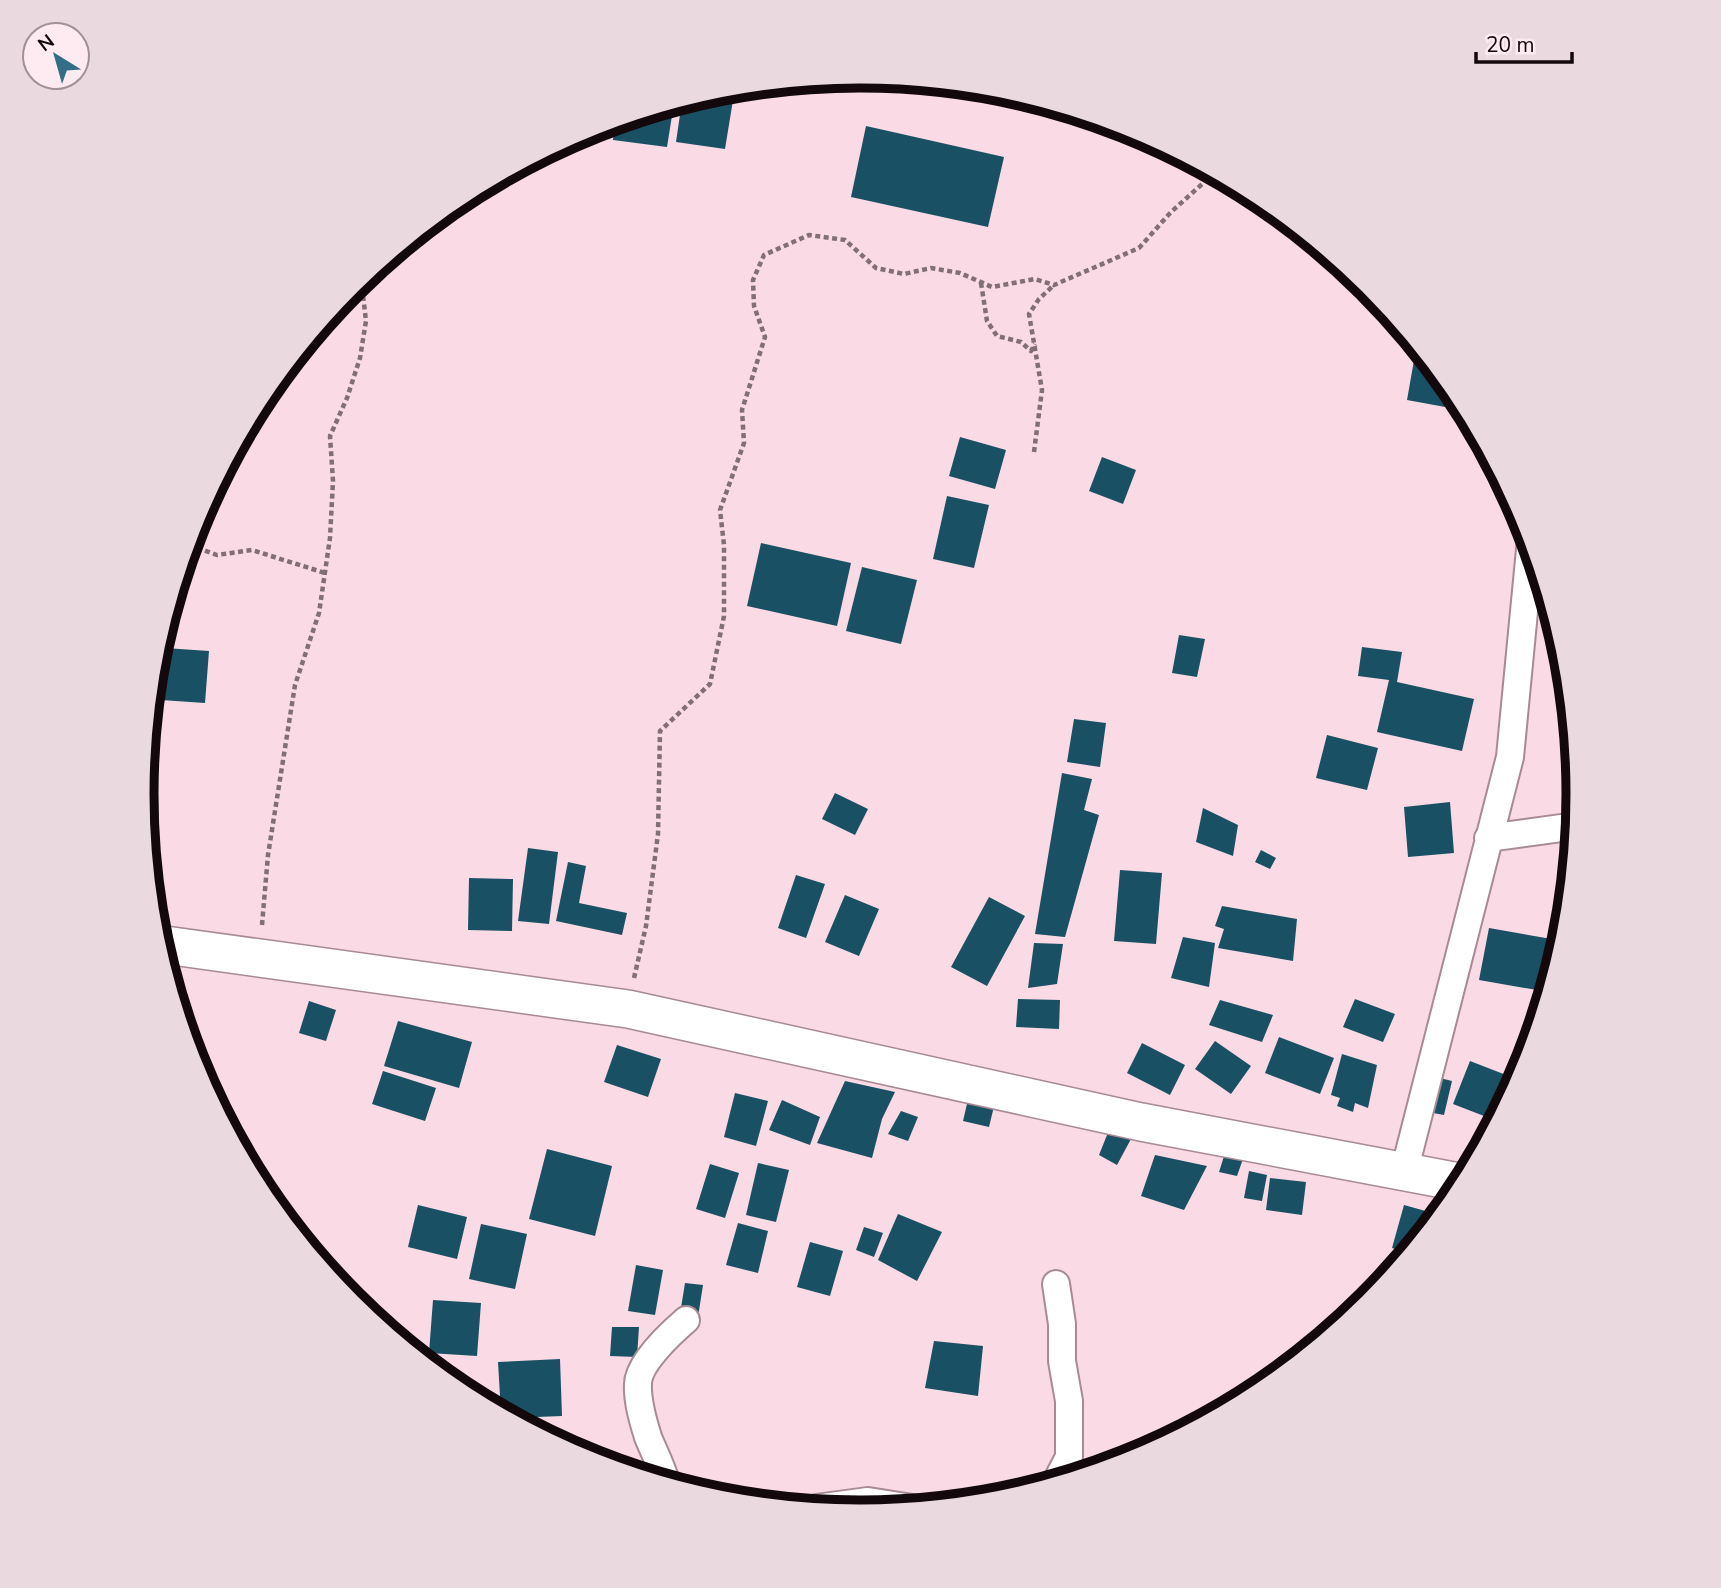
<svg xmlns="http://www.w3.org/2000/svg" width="1721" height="1588" viewBox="0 0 1721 1588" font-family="'Nunito Sans',sans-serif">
  <rect width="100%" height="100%" fill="#f9dae5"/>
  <path fill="#1a5064" d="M735,88L725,149L676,142L682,101L721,89Z
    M674,103L667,147L613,140L615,121Z
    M866,126L1004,157L988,227L851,197Z
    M1416,349H1421L1458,395L1467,411L1407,400Z
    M960,437L1006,450L995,489L949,476Z
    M1102,457L1136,470L1123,504L1089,491Z
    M947,496L989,505L974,568L933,559Z
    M761,543L851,563L837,626L747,606Z
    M862,567L917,580L901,644L846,631Z
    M1179,635L1205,639L1197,677L1172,673Z
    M1362,647L1402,652L1397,682L1474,699L1462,751L1377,732L1389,680L1358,676Z
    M165,648L209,651L205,703L161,700Z
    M1568,710H1571L1574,744H1565L1566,733L1559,732L1560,722H1567Z
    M1074,719L1106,723L1100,767L1067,762Z
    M1327,735L1378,748L1367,790L1316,778Z
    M1062,773L1092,779L1084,810L1099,815L1065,937L1035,934Z
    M835,793L868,809L855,835L822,819Z
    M1450,802L1454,853L1408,857L1404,807Z
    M1203,808L1238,825L1233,856L1196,842Z
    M528,848L558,852L549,924L518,921Z
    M1261,850L1276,858L1270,869L1255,862Z
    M568,862L586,866L579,903L627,913L622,935L556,921Z
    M1120,870L1162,873L1156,944L1114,941Z
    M796,875L825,884L806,938L778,928Z
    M469,878L513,879L512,931L468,930Z
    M845,895L879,909L859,956L825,942Z
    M989,897L1025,916L987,986L951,967Z
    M1222,906L1297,919L1293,961L1218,948L1224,929L1215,926Z
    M1489,928L1563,941L1548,992L1479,980Z
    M1183,937L1215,943L1209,987L1171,978Z
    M1034,943L1063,944L1057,984L1028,988Z
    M1018,999L1060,1000L1059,1029L1016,1027Z
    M1355,999L1395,1014L1383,1042L1343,1027Z
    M1220,1000L1273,1015L1262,1042L1209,1025Z
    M309,1001L336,1010L326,1041L299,1033Z
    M398,1021L472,1042L459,1088L384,1066Z
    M1279,1037L1334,1058L1320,1094L1265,1073Z
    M1215,1041L1251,1066L1231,1094L1195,1069Z
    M1142,1043L1185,1065L1170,1095L1127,1073Z
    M617,1045L661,1059L648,1097L604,1082Z
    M1342,1054L1377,1065L1368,1108L1355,1103L1353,1112L1337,1106L1340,1098L1331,1095Z
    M1470,1061L1519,1080L1497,1121L1453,1104Z
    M383,1071L436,1088L425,1121L372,1104Z
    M1436,1077L1452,1081L1444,1115L1428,1112Z
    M845,1081L895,1092L882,1119L872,1158L817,1143Z
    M970,1091L996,1098L989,1127L963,1121Z
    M735,1093L768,1101L756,1146L724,1137Z
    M782,1100L820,1117L810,1145L769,1130Z
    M901,1111L918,1117L908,1141L888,1134Z
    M1109,1130L1131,1139L1117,1165L1099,1155Z
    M547,1149L612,1166L595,1236L529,1219Z
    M1226,1150L1244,1156L1237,1176L1219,1172Z
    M1155,1155L1207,1166L1184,1210L1141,1196Z
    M758,1163L789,1170L776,1222L746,1215Z
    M710,1164L739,1173L725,1218L696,1209Z
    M1249,1171L1267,1175L1262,1201L1244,1198Z
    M1270,1178L1306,1182L1302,1215L1266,1210Z
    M418,1205L467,1217L457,1259L408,1247Z
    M1404,1205L1440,1215L1409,1253L1392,1248Z
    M898,1214L942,1232L917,1281L878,1260Z
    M738,1223L768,1231L758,1273L726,1265Z
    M481,1224L527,1234L515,1289L469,1279Z
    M864,1227L883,1233L874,1257L856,1250Z
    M810,1242L843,1251L830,1296L797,1287Z
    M636,1265L663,1270L655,1315L628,1311Z
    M685,1283L703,1285L698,1317L680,1314Z
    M433,1300L481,1303L477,1356L429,1353Z
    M612,1327H639L637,1357L610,1356Z
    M934,1341L983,1346L978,1396L925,1388Z
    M560,1359L562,1416L511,1418L501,1413L498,1362Z"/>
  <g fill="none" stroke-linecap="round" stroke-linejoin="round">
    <g stroke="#a78a94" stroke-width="30">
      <path id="street" d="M1488,838L1576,826
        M1404,1172L1510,757L1531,539
        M666,1482C662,1467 654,1452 648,1437C643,1421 637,1401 638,1384C638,1363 671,1333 686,1320
        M1056,1482L1069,1457V1401L1062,1361V1324L1056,1284
        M816,1508L868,1501L912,1508"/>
    </g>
    <g stroke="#a78a94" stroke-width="40">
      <path id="secondary" d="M158,944L628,1009L1141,1122L1464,1183"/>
    </g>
    <path stroke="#826e75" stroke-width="4.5" stroke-dasharray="5 3.5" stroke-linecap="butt" d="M981,283L987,321L997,336L1021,342L1031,351L1035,344
      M1034,452L1042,390L1029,314L1039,299L1054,285
      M189,545L217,555L252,550L325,573
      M262,925L268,855L295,685L319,613L330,538L333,481L330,436L347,398L360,358L366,321L361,278
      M634,978L646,926L658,834L660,731L710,684L724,616V545L720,510L744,443L742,410L765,337L754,306L753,280L764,255L809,235L845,240L876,268L904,274L931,268L960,273L992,287L1035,279L1054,285L1139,248L1171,212L1210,177"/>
    <use href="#street" stroke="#fff" stroke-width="26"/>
    <use href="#secondary" stroke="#fff" stroke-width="37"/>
  </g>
  <path d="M0 0H1721V1588H0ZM154 794a706 706 0 1 1 1412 0a706 706 0 1 1-1412 0Z" fill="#ebd9e0" fill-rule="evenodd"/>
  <path fill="none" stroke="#13090d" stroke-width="9" d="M154 794a706 706 0 1 1 1412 0a706 706 0 1 1-1412 0Z"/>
  <g transform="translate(56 56) rotate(323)"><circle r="33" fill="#feebf2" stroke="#a09196" stroke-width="2"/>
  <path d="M0-5L12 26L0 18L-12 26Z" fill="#326e86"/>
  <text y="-10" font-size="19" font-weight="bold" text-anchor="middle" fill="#13090d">N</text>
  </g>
  <path d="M1476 52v10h96v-10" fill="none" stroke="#13090d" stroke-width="3.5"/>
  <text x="1486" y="52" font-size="21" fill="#13090d" stroke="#feebf2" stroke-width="5" paint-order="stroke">20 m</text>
</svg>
